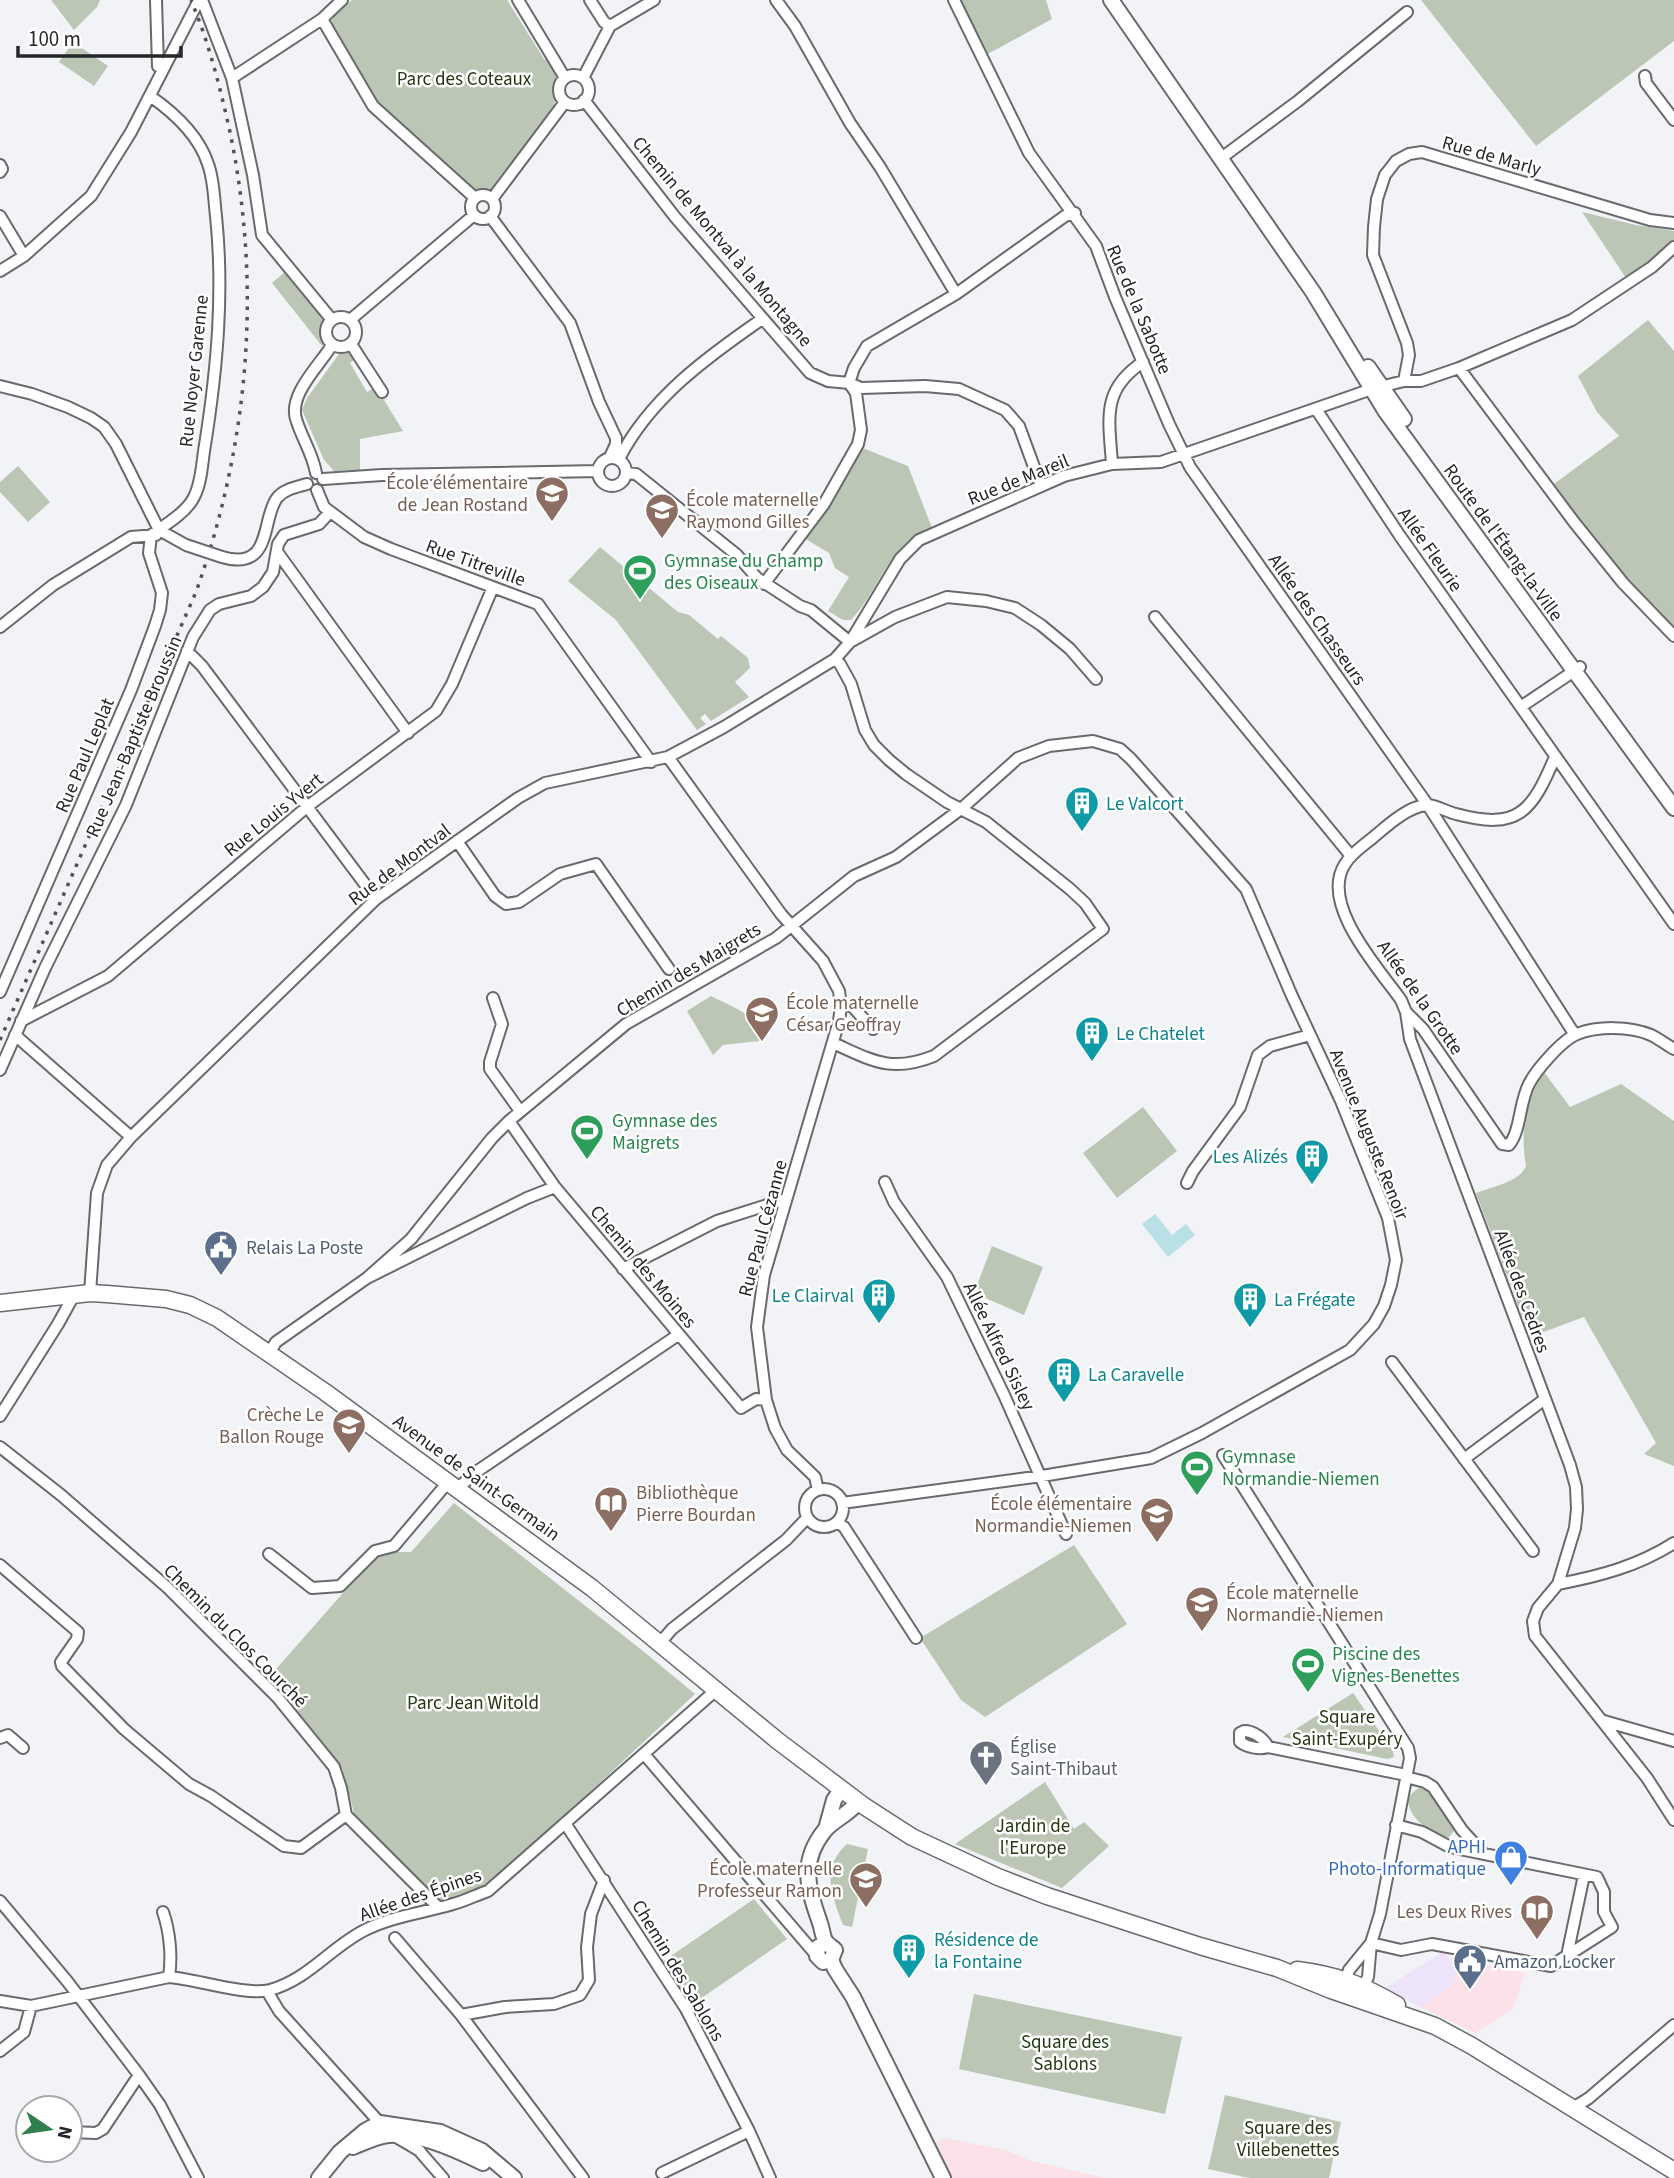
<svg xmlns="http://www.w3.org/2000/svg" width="1674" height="2178" viewBox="0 0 1674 2178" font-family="'Source Sans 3',sans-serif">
  <rect width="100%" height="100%" fill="#f2f3f7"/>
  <path fill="#fce1e8" d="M1449,1957L1525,1973L1513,2009L1475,2033L1420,2007L1452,1984L1458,1970Z
    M945,2138L1006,2150L1029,2160L1105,2178H943L928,2146Z"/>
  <path fill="#eee4f9" d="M1444,1951L1458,1970L1452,1985L1420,2007L1385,1988Z"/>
  <path fill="#bbc6b5" d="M51,0H100L97,7L74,30Z
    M352,0H507L544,59L549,61L557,73L554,109L491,193L484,190L474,192L376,102L330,25L335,13Z
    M959,0H1046L1052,19L986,55Z
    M1421,0H1674V41L1536,146Z
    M73,42L108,66L94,86L59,62Z
    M1582,212L1636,225L1674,231V242L1648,264L1626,278Z
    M287,270L327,321L326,340L322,346L272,283Z
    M1648,320L1674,351V633L1622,580L1558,494L1554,484L1619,436L1597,412L1578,376Z
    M342,350H349L356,359L350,363L367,392L376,387L403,431L360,439V470L334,471L324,460L302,410L307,398Z
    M860,447L908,466L932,528C926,531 918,534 912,538C885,559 874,596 851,620H843L828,611L849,577L835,568L829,553L804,538Z
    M18,466L50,502L28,522L0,492V482Z
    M600,547L678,612L689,615L718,639L721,636L748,658L750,668L735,682L749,697L711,721L705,714L700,718L706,724L697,730L616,620L568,581Z
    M711,996C728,1005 754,1014 763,1031L759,1041L723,1045L713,1055L687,1011Z
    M1544,1072L1570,1107L1621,1084L1674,1121V1466L1644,1454L1656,1443L1584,1317L1530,1337L1476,1193C1491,1187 1520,1182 1526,1166C1520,1132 1525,1101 1544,1072Z
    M1143,1107L1177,1151L1117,1198L1083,1153Z
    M992,1246L1043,1267L1024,1315L974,1293Z
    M454,1503L643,1651L695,1694L487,1888L444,1903L357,1824L342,1768L270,1676L379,1552H411Z
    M1074,1545L1127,1624L985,1717L961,1700L920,1638Z
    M1353,1693L1393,1751L1394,1757L1387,1759L1283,1737Z
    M1045,1782L1074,1829L1084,1822L1109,1846L1062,1888L955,1844Z
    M1420,1788L1431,1792L1453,1826L1454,1831L1449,1837C1429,1838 1389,1801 1420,1788Z
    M847,1844L868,1849L852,1927L843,1925C832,1896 820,1868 847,1844Z
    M754,1899L787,1939L690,2006L662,1962Z
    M974,1994L1182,2037L1165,2114L959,2069Z
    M1225,2095L1341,2122L1329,2178H1249L1208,2169Z"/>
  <path fill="#b9e0e6" d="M1155,1214L1172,1235L1186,1224L1195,1235L1168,1257L1142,1224Z"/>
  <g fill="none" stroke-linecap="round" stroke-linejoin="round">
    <g stroke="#696a6d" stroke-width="14">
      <path id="minor" d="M156,0L158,66L163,69
        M202,0L232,78L253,175L262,235L332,320
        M518,0L565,78
        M590,0L604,22L610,26
        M776,0L795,26L850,123L880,167L956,294
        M954,0L1029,153L1096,246L1115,297L1169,424L1190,467L1427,804L1575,1035
        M322,19L373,106L475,198
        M559 90a15 15 0 1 1 30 0a15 15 0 1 1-30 0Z
        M1645,76L1646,83L1674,120
        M232,78L322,19L342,0
        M583,78L610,26L654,0
        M584,100L675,217L810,373L828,381L849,383L861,388L925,386L959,389L1005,410L1019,426L1041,486
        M1220,159L1298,101L1407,12
        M0,165L2,169L0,172
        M471 207a12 12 0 1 1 24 0a12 12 0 1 1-24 0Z
        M492,199L565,102
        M0,216L24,256
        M490,216L570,323L599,402L616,438V444L610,457
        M0,271L24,256L91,196L131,132L199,0
        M326 332a15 15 0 1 1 30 0a15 15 0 1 1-30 0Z
        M350,320L474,215
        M351,344L382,392
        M1459,368L1574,522L1623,583L1674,636
        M1404,381H1421L1459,368L1572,320L1652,267L1674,247
        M849,383L854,368L867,346L956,294L1065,216L1075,213
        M0,386L32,394L68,407L91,418L104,427L116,444L159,530L186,545
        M1316,409L1400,536L1674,924
        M598 472a14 14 0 1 1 28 0a14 14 0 1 1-28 0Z
        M619,459C650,398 707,357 762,319
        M1112,464C1109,418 1101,390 1143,362
        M316,473C313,455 303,440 297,422C286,396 320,365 332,345
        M626,473L636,474L737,555L757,578L800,606L811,610L850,642
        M323,479L382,475L598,471
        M317,490L324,507L364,537L391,549L538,604L651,762
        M278,553L408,733
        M222,557C273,572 261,519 277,498C284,489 297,487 307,484
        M764,584L824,504L858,444L861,430L856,393L849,383
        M1155,617L1351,856
        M0,627L53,585L131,537L156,535
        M852,641L895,617L947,597L986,601L1015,608L1041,625L1070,649L1096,679
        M187,651L202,666L376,899
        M1522,706L1580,667
        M668,757L781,914L823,961L839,991L841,1006L839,1021L764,1275L757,1327L766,1400L775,1428L787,1450L815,1477L818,1490
        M1555,757C1532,811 1519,831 1456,814C1447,812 1434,804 1426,805C1408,807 1389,824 1376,835C1366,844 1352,852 1345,864C1319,904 1379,969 1401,1000L1406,1012L1423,1029L1502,1144L1509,1145C1521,1130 1519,1103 1529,1084C1536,1070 1562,1040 1577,1034C1598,1026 1630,1026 1651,1035C1659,1039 1667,1045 1674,1049
        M457,841L495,896L506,904L519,902L560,874L596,864L669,969
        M0,992L131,690L155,626L160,610L162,593L149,553L151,535C164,526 187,512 194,497C202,482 202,461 205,445C217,369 224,293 216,216C214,199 214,180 208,164C199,136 173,112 150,96
        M493,998L502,1024L490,1062V1069L520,1111
        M841,1006L851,1005L873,1029
        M1406,1012L1410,1039L1570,1465L1576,1487L1577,1509L1575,1528L1558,1584L1538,1608L1533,1621L1535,1636L1647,1778L1674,1820
        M21,1021L108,976L308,806L436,711L452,684L493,587
        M15,1035L131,1137
        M833,1043C873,1061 891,1073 934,1056L1103,929L1085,903L1070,889L986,822L947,802L906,774L889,760L874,745L865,730L851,684L840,664L835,659
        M0,1070L45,968L126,805L193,637L210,610L219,604L251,596L263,587L273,572L278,544L284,535L319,524L330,512
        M509,1121L555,1187L741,1408L756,1399L766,1400
        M885,1182L894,1202L947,1277L1004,1395L1066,1534
        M1187,1183L1193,1171L1240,1107L1258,1055L1270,1046L1310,1035
        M623,1269L717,1221L786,1199
        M367,1278L411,1239L492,1138L509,1121L626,1024L776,938L854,876L896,857L961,809L1018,758L1049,746L1093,741L1120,749L1131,759L1246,889L1292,996L1341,1101L1388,1218L1396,1260L1391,1285L1384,1306L1374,1324L1350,1350L1202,1433L1151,1458L1042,1476L842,1503
        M90,1293L97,1193L107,1165L131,1137L376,899L518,798L545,783L668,757L724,727L835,659L850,642L900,559L919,540L1064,476L1112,464L1161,462L1372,389L1404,381L1409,355L1407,343L1373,255L1374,227L1377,199L1385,175L1396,161L1409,154L1422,152L1650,220L1674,223
        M269,1353L276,1342L367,1278L527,1198L555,1187
        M1392,1362L1533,1551
        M0,1416L58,1324L74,1295
        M0,1447L61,1495L168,1588L278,1698L334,1767L341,1788L346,1815L438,1907
        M1223,1455L1408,1748L1410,1758L1380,1914L1371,1943L1368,1977L1362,1991
        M1464,1459L1545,1399
        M458,1488L476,1472L678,1335
        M805 1508a19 19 0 1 1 38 0a19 19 0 1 1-38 0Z
        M837,1522L844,1527L916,1638
        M269,1554L312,1588L340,1586L375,1551L394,1546L449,1481
        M0,1565L78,1632L77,1639L61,1662L62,1666L124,1729L189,1784L211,1796L284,1846L301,1848L346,1815
        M1558,1584C1600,1576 1638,1566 1674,1543
        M660,1643L672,1629L786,1540L807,1518
        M1604,1721L1674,1741
        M0,1738L8,1735L23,1748
        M1268,1747C1264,1738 1253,1731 1244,1731L1240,1733V1742C1247,1747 1259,1750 1268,1747L1406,1775
        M644,1754L817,1956
        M1406,1777L1425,1782L1433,1787L1462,1830L1483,1853
        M565,1823L686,2009L749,2131L770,2178
        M0,1901L67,1981L139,2075L160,2105L198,2178
        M163,1912C170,1932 172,1957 169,1977
        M395,1938L461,2015L583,2178
        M1371,1943L1401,1950L1432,1944L1551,1966L1612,1927L1604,1912V1892L1597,1877L1450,1847L1422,1832L1396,1825
        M1570,1955L1568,1951L1584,1875
        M1343,1985L1349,1970L1371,1943
        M267,1991L279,2011L380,2123L391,2134L420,2151
        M0,2001L31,2006L169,1977C196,1979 246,1996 270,1990C309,1979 331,1947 365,1930C393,1916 423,1913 453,1904C465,1901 476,1895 488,1891L715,1691
        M461,2015L505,2007L554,2004L580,1995L589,1980L587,1947L591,1914L604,1880
        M0,2051L24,2032L31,2006
        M1573,2108L1589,2098L1674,2025
        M70,2132L96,2133L103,2129L139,2075
        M415,2146L443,2178
        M662,2173L749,2131"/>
    </g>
    <g stroke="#696a6d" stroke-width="18">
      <path id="tertiary" d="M1111,0L1313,292L1386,412L1674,808
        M1368,367L1404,419
        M858,1802C849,1814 835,1819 825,1830C799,1862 808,1888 820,1923C822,1928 823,1940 827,1943C829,1946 833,1947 835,1950L831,1960L835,1969L853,1997L943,2178
        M826,1829L834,1800L841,1790
        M826,1943L818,1947L817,1956L823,1962L831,1960
        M353,2147C365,2142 377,2136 389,2135C417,2131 459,2151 483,2163
        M319,2178L340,2152L365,2131L380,2123L440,2132L482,2151L514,2178"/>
    </g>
    <g stroke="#696a6d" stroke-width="19">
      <path id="secondary" d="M0,1303L90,1293L107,1294L166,1299L190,1305L217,1318L325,1392L592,1588L778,1741L864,1806L912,1837L998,1877L1047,1896L1200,1946L1277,1968L1331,1990L1435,2026L1472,2046L1674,2171
        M1297,1970C1337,1975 1363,1985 1397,2005"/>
    </g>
    <use href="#minor" stroke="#fff" stroke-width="10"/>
    <use href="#tertiary" stroke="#fff" stroke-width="14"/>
    <use href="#secondary" stroke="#fff" stroke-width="16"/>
    <path stroke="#525355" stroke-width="3.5" stroke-dasharray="3.5 7" stroke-linecap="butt" d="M0,1040L196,592C249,443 262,287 230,132C220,87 209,43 191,0"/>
    <g stroke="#696a6d" stroke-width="14" stroke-linecap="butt">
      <path id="minor-bridge" d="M186,545L222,557"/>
    </g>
    <use href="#minor-bridge" stroke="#fff" stroke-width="10"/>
  </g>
  <defs>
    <g id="school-pin" transform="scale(1.75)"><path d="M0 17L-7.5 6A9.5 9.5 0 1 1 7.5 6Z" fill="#8d6e63" stroke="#fff"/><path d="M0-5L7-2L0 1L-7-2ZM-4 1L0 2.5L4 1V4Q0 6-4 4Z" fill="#fff"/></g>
    <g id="stadium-pin" transform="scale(1.75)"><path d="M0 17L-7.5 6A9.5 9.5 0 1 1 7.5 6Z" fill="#2e9e5b" stroke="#fff"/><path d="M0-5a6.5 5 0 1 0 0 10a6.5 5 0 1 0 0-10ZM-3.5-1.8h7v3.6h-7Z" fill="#fff"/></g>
    <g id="building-pin" transform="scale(1.75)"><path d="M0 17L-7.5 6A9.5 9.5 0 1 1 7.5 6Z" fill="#0f9aa8" stroke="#fff"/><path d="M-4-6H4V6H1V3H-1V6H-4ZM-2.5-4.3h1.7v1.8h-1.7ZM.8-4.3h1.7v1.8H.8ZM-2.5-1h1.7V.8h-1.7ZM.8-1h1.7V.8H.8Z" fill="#fff"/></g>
    <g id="civic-pin" transform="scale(1.75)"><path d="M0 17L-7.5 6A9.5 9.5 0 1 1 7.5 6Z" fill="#5c6f8a" stroke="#fff"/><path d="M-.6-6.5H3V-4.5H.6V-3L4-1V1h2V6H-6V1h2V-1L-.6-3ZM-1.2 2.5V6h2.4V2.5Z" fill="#fff"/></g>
    <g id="library-pin" transform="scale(1.75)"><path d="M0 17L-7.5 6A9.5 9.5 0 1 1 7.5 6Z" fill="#8d6e63" stroke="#fff"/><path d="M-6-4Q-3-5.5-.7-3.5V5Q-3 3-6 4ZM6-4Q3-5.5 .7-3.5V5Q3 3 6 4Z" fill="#fff"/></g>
    <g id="church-pin" transform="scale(1.75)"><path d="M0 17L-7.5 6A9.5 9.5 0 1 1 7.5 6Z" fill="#6b7280" stroke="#fff"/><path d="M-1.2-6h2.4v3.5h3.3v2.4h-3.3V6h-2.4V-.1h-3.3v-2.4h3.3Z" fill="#fff"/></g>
    <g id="shop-pin" transform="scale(1.75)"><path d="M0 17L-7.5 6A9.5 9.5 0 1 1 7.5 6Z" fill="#3f7fe0" stroke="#fff"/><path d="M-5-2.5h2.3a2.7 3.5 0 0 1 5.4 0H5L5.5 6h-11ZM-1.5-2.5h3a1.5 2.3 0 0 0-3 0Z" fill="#fff"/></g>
  </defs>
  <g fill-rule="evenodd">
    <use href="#school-pin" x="552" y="493"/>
    <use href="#school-pin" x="662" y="510"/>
    <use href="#stadium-pin" x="640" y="571"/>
    <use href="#building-pin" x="1082" y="803"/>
    <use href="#school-pin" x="762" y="1013"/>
    <use href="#building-pin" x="1092" y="1033"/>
    <use href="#stadium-pin" x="587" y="1131"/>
    <use href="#building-pin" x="1312" y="1156"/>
    <use href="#civic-pin" x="221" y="1247"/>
    <use href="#building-pin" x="879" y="1295"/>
    <use href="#building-pin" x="1250" y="1299"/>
    <use href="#building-pin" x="1064" y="1374"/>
    <use href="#school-pin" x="349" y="1425"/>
    <use href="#stadium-pin" x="1197" y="1467"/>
    <use href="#library-pin" x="611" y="1503"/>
    <use href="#school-pin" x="1157" y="1514"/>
    <use href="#school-pin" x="1202" y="1603"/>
    <use href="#stadium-pin" x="1308" y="1664"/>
    <use href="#church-pin" x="986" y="1757"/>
    <use href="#shop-pin" x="1511" y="1857"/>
    <use href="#school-pin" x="866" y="1879"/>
    <use href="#library-pin" x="1537" y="1911"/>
    <use href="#building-pin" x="909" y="1950"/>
    <use href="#civic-pin" x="1470" y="1961"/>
  </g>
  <g text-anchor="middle" stroke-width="5" stroke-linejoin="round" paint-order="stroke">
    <g font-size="19" fill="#223a12" stroke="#fff">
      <text x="464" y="85">Parc des Coteaux</text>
      <text x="473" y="1709">Parc Jean Witold</text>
      <text x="1347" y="1723">Square<tspan x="1347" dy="22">Saint-Exupéry</tspan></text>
      <text x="1033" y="1832">Jardin de<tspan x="1033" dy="22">l'Europe</tspan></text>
      <text x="1065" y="2048">Square des<tspan x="1065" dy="22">Sablons</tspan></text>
      <text x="1288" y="2134">Square des<tspan x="1288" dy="22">Villebenettes</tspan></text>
    </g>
    <g font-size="19" fill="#252627" stroke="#fff">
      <text transform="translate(1492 155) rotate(16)" y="7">Rue de Marly</text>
      <text transform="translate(723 241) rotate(50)" y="7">Chemin de Montval à la Montagne</text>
      <text transform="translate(1140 309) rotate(67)" y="7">Rue de la Sabotte</text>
      <text transform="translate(193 371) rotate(-84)" y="7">Rue Noyer Garenne</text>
      <text transform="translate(1018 479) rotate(-22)" y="7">Rue de Mareil</text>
      <text transform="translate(1504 542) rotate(54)" y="7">Route de l'Étang-la-Ville</text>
      <text transform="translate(1431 549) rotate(55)" y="7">Allée Fleurie</text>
      <text transform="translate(476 562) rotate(20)" y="7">Rue Titreville</text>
      <text transform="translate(1318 619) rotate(55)" y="7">Allée des Chasseurs</text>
      <text transform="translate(133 736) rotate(-67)" y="7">Rue Jean-Baptiste Broussin</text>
      <text transform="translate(84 755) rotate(-67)" y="7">Rue Paul Leplat</text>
      <text transform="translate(273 814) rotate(-39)" y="7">Rue Louis Yvert</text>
      <text transform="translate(399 864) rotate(-37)" y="7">Rue de Montval</text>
      <text transform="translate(688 969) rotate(-31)" y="7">Chemin des Maigrets</text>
      <text transform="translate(1421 997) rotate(55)" y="7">Allée de la Grotte</text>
      <text transform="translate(1370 1134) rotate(68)" y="7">Avenue Auguste Renoir</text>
      <text transform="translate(762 1228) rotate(-75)" y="7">Rue Paul Cézanne</text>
      <text transform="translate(644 1266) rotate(50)" y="7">Chemin des Moines</text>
      <text transform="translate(1523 1291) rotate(70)" y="7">Allée des Cèdres</text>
      <text transform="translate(1000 1346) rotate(64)" y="7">Allée Alfred Sisley</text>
      <text transform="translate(477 1477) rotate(36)" y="7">Avenue de Saint-Germain</text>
      <text transform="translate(236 1635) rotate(45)" y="7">Chemin du Clos Courché</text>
      <text transform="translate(420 1894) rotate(-19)" y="7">Allée des Épines</text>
      <text transform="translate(679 1970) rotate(59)" y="7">Chemin des Sablons</text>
    </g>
    <g font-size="19" fill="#785e54" stroke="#fff" text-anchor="end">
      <text x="528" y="489">École élémentaire<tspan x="528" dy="22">de Jean Rostand</tspan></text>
      <text x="686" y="506" text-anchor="start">École maternelle<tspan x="686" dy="22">Raymond Gilles</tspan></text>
      <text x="786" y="1009" text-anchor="start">École maternelle<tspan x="786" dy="22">César Geoffray</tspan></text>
      <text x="324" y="1421">Crèche Le<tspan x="324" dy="22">Ballon Rouge</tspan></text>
      <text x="636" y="1499" text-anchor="start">Bibliothèque<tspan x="636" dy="22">Pierre Bourdan</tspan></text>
      <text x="1132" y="1510">École élémentaire<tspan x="1132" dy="22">Normandie-Niemen</tspan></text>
      <text x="1226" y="1599" text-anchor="start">École maternelle<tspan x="1226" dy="22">Normandie-Niemen</tspan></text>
      <text x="842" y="1875">École maternelle<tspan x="842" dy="22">Professeur Ramon</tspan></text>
      <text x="1512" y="1918">Les Deux Rives</text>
    </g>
    <g font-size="19" fill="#27864d" stroke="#fff" text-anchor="start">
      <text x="664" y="567">Gymnase du Champ<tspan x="664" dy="22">des Oiseaux</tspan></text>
      <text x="612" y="1127">Gymnase des<tspan x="612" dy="22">Maigrets</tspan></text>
      <text x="1222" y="1463">Gymnase<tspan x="1222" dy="22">Normandie-Niemen</tspan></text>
      <text x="1332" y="1660">Piscine des<tspan x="1332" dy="22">Vignes-Benettes</tspan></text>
    </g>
    <g font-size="19" fill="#0d838f" stroke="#fff" text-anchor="start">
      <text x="1106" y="810">Le Valcort</text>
      <text x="1116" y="1040">Le Chatelet</text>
      <text x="1288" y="1163" text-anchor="end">Les Alizés</text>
      <text x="854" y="1302" text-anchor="end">Le Clairval</text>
      <text x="1274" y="1306">La Frégate</text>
      <text x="1088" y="1381">La Caravelle</text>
      <text x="934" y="1946">Résidence de<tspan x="934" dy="22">la Fontaine</tspan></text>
    </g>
    <g font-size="19" fill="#4e5e75" stroke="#fff" text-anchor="start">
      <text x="246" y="1254">Relais La Poste</text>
      <text x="1494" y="1968">Amazon Locker</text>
    </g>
    <g font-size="19" fill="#5b616d" stroke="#fff" text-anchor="start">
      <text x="1010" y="1753">Église<tspan x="1010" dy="22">Saint-Thibaut</tspan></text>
    </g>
    <g font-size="19" fill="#366cbe" stroke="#fff" text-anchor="end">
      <text x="1486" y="1853">APHI<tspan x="1486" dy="22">Photo-Informatique</tspan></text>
    </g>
  </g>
  <g transform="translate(49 2129) rotate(103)"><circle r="33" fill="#ffffff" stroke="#a8a8a9" stroke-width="2"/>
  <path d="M0-5L12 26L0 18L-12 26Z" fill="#317f4e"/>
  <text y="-10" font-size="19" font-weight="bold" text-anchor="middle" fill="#252627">N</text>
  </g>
  <path d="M18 46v10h163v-10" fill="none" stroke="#252627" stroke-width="3.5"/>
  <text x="28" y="46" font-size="21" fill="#252627" stroke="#ffffff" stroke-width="5" paint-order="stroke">100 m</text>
</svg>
